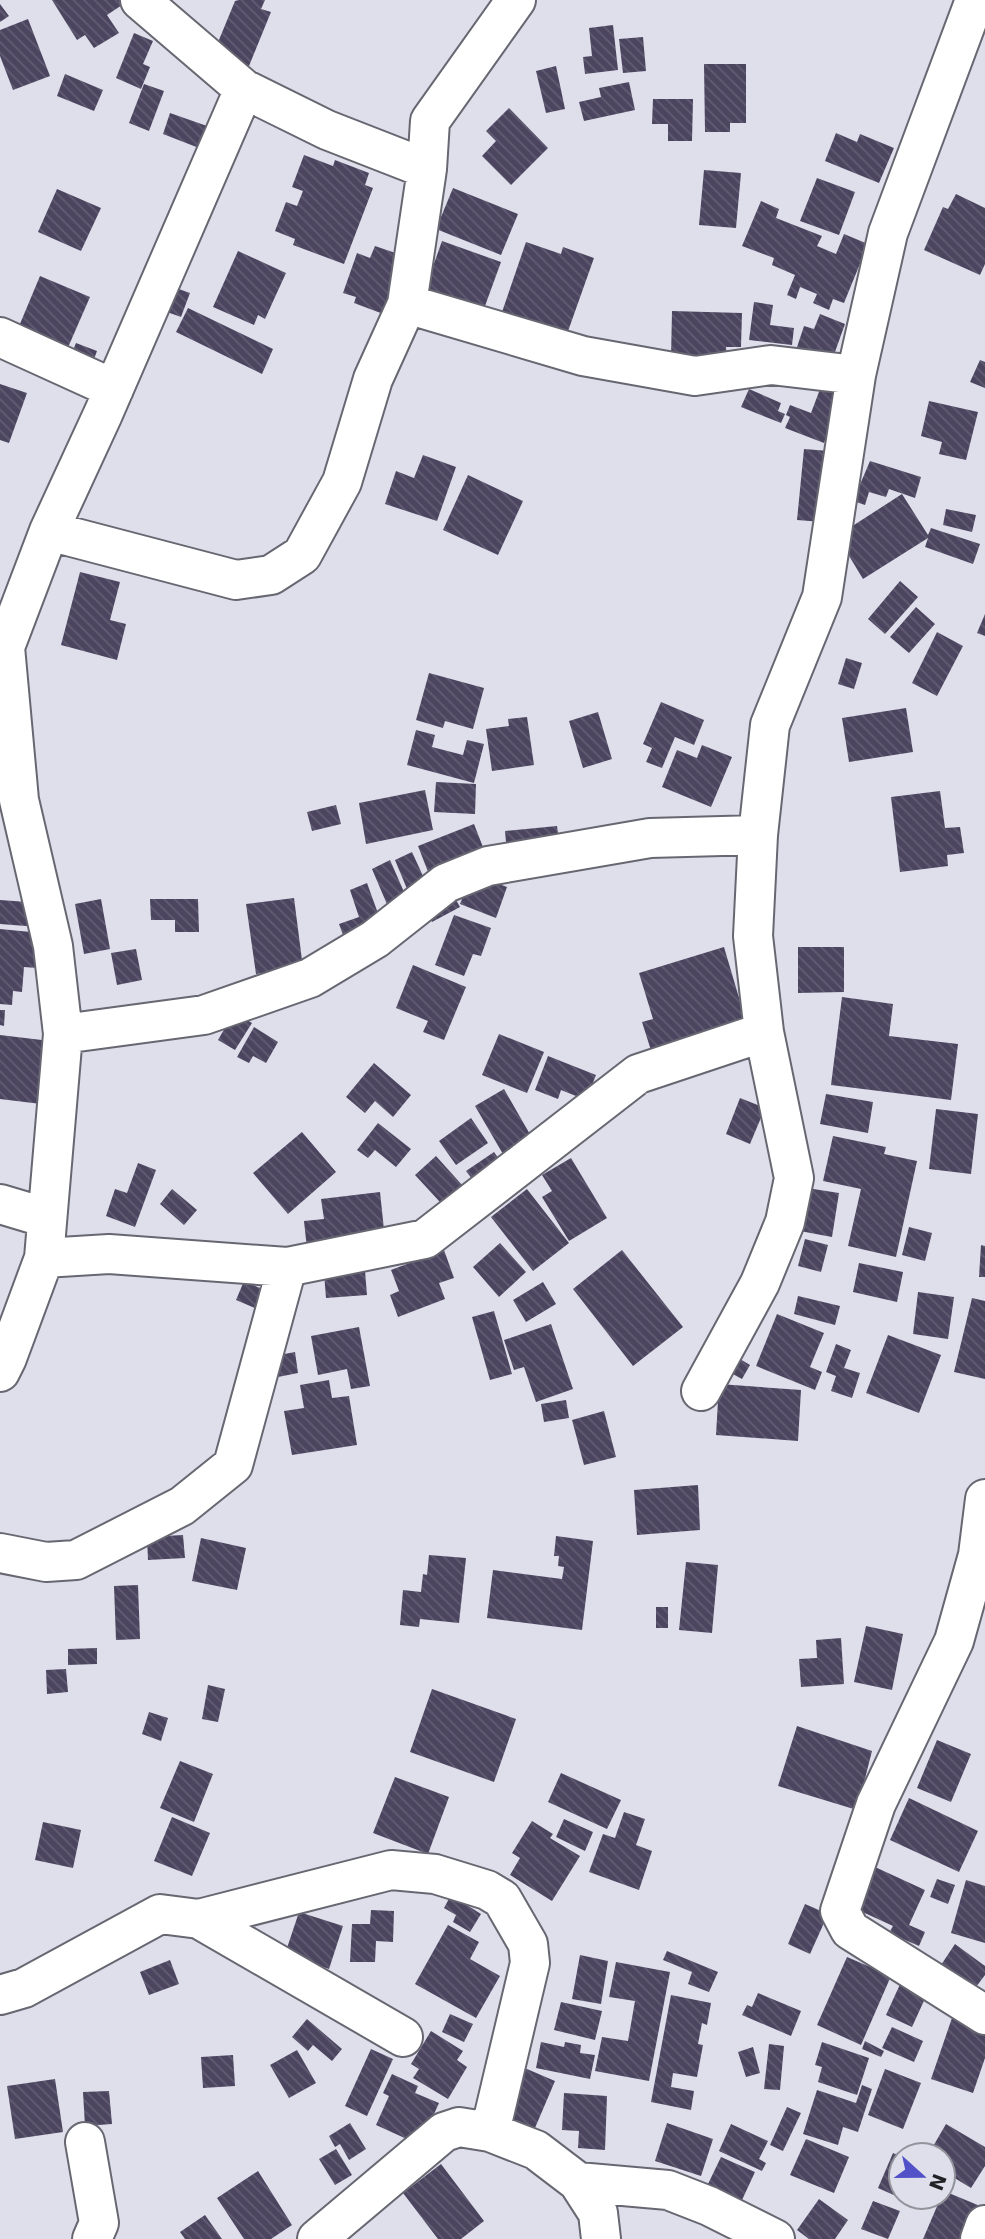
<svg xmlns="http://www.w3.org/2000/svg" width="985" height="2239" viewBox="0 0 985 2239" font-family="'DejaVu Sans',sans-serif">
  <defs>
    <pattern id="building-back-hatch" width="6" height="6" patternUnits="userSpaceOnUse" patternTransform="scale(1.75)"><rect width="6" height="6" fill="#4c4560"/><path d="M-1 5l2 2M0 0l6 6M5-1l2 2" fill="none" stroke="#625d73"/></pattern>
  </defs>
  <rect width="100%" height="100%" fill="#dfdfeb"/>
  <path fill="url(#building-back-hatch)" d="M52,0H123L125,3L107,15L119,33L94,48L85,35L77,40Z
    M239,0H265L261,9L271,12L249,66L214,52L235,1Z
    M0,4L9,16L0,22Z
    M28,19L50,76L13,90L0,56V30Z
    M613,25L618,70L585,74L583,57L592,56L589,28Z
    M134,33L153,41L143,64L150,67L141,89L116,78Z
    M643,37L646,71L623,73L619,39Z
    M704,64H746V123H730V132H705Z
    M556,66L565,109L546,113L536,71Z
    M65,74L103,90L94,111L57,96Z
    M629,82L635,110L584,121L579,102L601,97L599,88Z
    M144,84L164,91L149,131L129,123Z
    M653,99H693L692,141H668V124H652Z
    M509,108L548,148L511,185L482,156L496,141L486,131Z
    M170,113L207,126L199,148L163,134Z
    M836,133L857,142L860,134L894,148L879,183L825,161Z
    M304,155L333,166L335,160L369,173L365,185L373,188L344,264L293,245L295,239L275,231L286,202L297,206L303,191L292,187Z
    M704,170L741,173L736,228L699,225Z
    M817,178L855,192L839,235L800,221Z
    M453,188L518,214L501,255L436,229Z
    M57,189L101,208L81,251L38,232Z
    M956,194L985,208V264L980,275L924,250L943,207L948,209Z
    M761,201L779,209L776,218L822,236L817,246L836,254L844,234L868,244L844,303L833,299L829,310L813,303L817,294L800,287L796,299L787,295L795,275L772,265L774,258L742,246Z
    M442,241L501,262L481,317L425,289Z
    M526,242L561,254L563,247L594,258L567,334L502,312Z
    M375,246L407,257L386,315L354,303L356,297L343,293L357,253L370,258Z
    M238,251L286,273L265,319L258,315L254,325L213,307Z
    M40,276L90,297L66,352L17,331Z
    M176,288L190,293L181,317L167,312Z
    M754,302L773,305L770,325L794,328L792,345L749,340Z
    M188,308L273,349L262,374L176,332Z
    M672,311L742,313L741,347H726L727,359L671,358Z
    M820,314L845,324L831,363L796,350L804,326L814,329Z
    M76,343L97,351L90,370L68,362Z
    M980,360L985,362V388L970,382Z
    M825,376L847,384L824,443L785,428L790,417L786,415L790,405L811,413Z
    M0,384L27,393L9,443L0,440Z
    M749,389L781,403L778,411L785,414L781,423L741,407Z
    M929,401L978,412L966,460L939,454L942,442L921,436Z
    M804,449L829,451L822,522L797,520Z
    M423,455L456,467L437,521L385,504L396,471L414,478Z
    M870,461L921,477L915,498L889,489L886,497L869,492L865,505L853,501Z
    M468,475L523,501L498,555L443,530Z
    M902,494L928,535L931,528L980,544L973,564L925,547L928,538L863,579L837,536Z
    M946,509L976,515L972,532L943,525Z
    M80,572L120,582L110,620L126,624L117,660L61,645Z
    M900,581L918,597L885,634L868,619Z
    M916,607L935,624L909,653L890,637Z
    M985,614V636L977,633Z
    M937,632L963,646L937,696L912,683Z
    M846,658L862,663L854,689L838,684Z
    M429,673L484,688L473,729L445,721L443,728L416,720Z
    M661,702L704,720L694,745L675,737L662,768L646,762L652,748L643,744Z
    M906,708L913,752L849,762L842,718Z
    M598,712L612,759L583,768L569,721Z
    M527,717L534,765L492,771L486,729L509,726L508,719Z
    M416,730L435,735L432,747L463,755L467,740L484,744L474,783L407,765Z
    M702,745L732,757L711,807L662,787L677,750L697,758Z
    M436,782L476,784L475,814L434,812Z
    M425,790L433,830L366,844L359,803Z
    M940,791L945,828L960,827L964,853L947,855L948,866L900,872L891,797Z
    M336,805L341,824L312,831L307,812Z
    M474,824L488,860L432,882L418,846Z
    M557,826L560,848L507,853L505,831Z
    M412,852L429,889L410,896L395,860Z
    M390,860L408,901L389,909L372,869Z
    M472,874L507,887L496,918L460,904Z
    M367,883L384,930L346,943L339,924L359,917L350,890Z
    M452,893L460,907L432,922L425,908Z
    M294,898L303,968L256,974L246,904Z
    M101,899L110,949L84,954L75,904Z
    M150,899H198L199,932H175V920H151Z
    M0,900L41,903L39,927L0,924Z
    M454,915L491,928L481,956L473,954L464,976L435,965Z
    M0,929L41,933L37,968L24,967L22,992L13,991L12,1005L0,1004Z
    M724,947L750,1035L655,1063L642,1022L653,1019L639,973Z
    M798,947H844V992L798,993Z
    M136,949L142,980L117,985L111,953Z
    M413,965L466,987L444,1040L423,1032L428,1021L396,1008Z
    M842,997L893,1004L889,1036L958,1044L951,1100L831,1085Z
    M0,1010H5L4,1026L0,1025Z
    M234,1012L252,1023L235,1050L218,1040Z
    M254,1027L278,1042L266,1063L253,1056L249,1063L237,1057Z
    M499,1034L544,1052L527,1093L482,1075Z
    M0,1035L50,1041L41,1104L0,1099Z
    M548,1056L596,1075L586,1100L561,1090L558,1099L535,1090Z
    M374,1063L411,1095L393,1117L375,1101L365,1113L346,1097Z
    M504,1089L535,1143L507,1161L475,1106Z
    M826,1094L873,1102L868,1133L820,1124Z
    M740,1098L765,1108L750,1144L726,1134Z
    M936,1109L978,1114L971,1174L929,1169Z
    M471,1118L488,1143L456,1165L439,1141Z
    M378,1123L411,1149L396,1167L375,1150L368,1158L357,1150Z
    M302,1132L336,1172L288,1214L253,1173Z
    M833,1136L886,1147L884,1154L917,1161L896,1257L848,1246L861,1189L823,1181Z
    M494,1152L506,1169L479,1188L466,1171Z
    M436,1156L471,1195L451,1214L415,1175Z
    M571,1158L607,1218L569,1241L542,1197L552,1191L542,1175Z
    M138,1163L156,1170L135,1227L106,1216L115,1189L127,1193Z
    M807,1188L839,1193L832,1237L800,1231Z
    M172,1189L197,1210L184,1225L160,1204Z
    M527,1189L569,1243L533,1271L491,1217Z
    M380,1192L385,1239L307,1249L304,1221L324,1219L321,1199Z
    M909,1227L932,1233L925,1261L902,1255Z
    M805,1239L828,1245L821,1272L798,1266Z
    M500,1243L526,1272L499,1297L473,1267Z
    M981,1245L985,1246V1277H979Z
    M444,1250L454,1278L439,1283L445,1299L398,1317L390,1295L399,1291L391,1270Z
    M622,1250L683,1327L633,1366L573,1289Z
    M859,1263L903,1272L897,1302L853,1292Z
    M365,1271L367,1295L326,1298L324,1273Z
    M266,1273L267,1313L236,1300L244,1281L260,1288Z
    M543,1282L556,1304L526,1322L513,1300Z
    M918,1292L954,1297L948,1339L913,1334Z
    M798,1296L840,1306L835,1325L794,1314Z
    M972,1298L985,1301V1379L954,1372Z
    M494,1311L512,1374L490,1380L472,1317Z
    M777,1314L824,1333L810,1367L822,1372L815,1390L756,1366Z
    M551,1324L573,1389L536,1402L524,1367L514,1370L504,1340Z
    M359,1327L370,1386L351,1389L347,1369L318,1375L311,1336Z
    M888,1335L941,1355L919,1413L866,1393Z
    M836,1344L851,1350L844,1368L860,1373L852,1398L831,1391L836,1376L826,1372Z
    M295,1352L298,1373L273,1378L269,1357Z
    M735,1356L750,1365L742,1379L727,1371Z
    M329,1380L332,1398L349,1396L357,1445L292,1455L284,1411L304,1408L300,1385Z
    M719,1384L801,1390L798,1441L716,1435Z
    M566,1400L569,1418L544,1422L541,1404Z
    M604,1411L616,1457L584,1465L572,1420Z
    M698,1485L700,1530L637,1535L634,1490Z
    M183,1535L185,1558L148,1560L147,1537Z
    M556,1536L593,1541L582,1630L487,1618L493,1570L562,1579L564,1567L558,1566L559,1556H554Z
    M201,1538L246,1548L237,1590L192,1581Z
    M429,1555L466,1558L459,1623L420,1619L419,1627L400,1625L403,1590L421,1592L423,1574L427,1575Z
    M686,1562L718,1565L712,1633L679,1630Z
    M138,1585L140,1639L116,1640L114,1586Z
    M656,1607H668V1628H656Z
    M866,1626L903,1634L892,1690L854,1682Z
    M841,1638L844,1684L801,1687L799,1659L817,1658L816,1640Z
    M97,1648V1664L68,1665V1649Z
    M66,1669L68,1692L47,1694L46,1670Z
    M208,1685L225,1689L218,1722L202,1719Z
    M432,1689L516,1719L494,1782L410,1752Z
    M149,1712L168,1718L161,1741L142,1734Z
    M797,1726L872,1751L857,1810L778,1786Z
    M937,1740L971,1754L951,1802L917,1788Z
    M180,1761L213,1774L194,1822L160,1808Z
    M561,1773L621,1800L607,1829L548,1802Z
    M395,1777L449,1797L428,1854L373,1833Z
    M909,1798L978,1831L959,1872L890,1840Z
    M624,1812L645,1819L636,1845L652,1851L639,1890L589,1872L603,1834L615,1838Z
    M172,1817L210,1833L192,1876L154,1861Z
    M564,1819L593,1832L585,1851L556,1837Z
    M532,1821L553,1834L550,1838L580,1856L552,1901L510,1875L520,1858L512,1853Z
    M43,1822L81,1830L73,1868L35,1860Z
    M875,1867L925,1890L909,1925L925,1932L919,1946L889,1933L893,1926L856,1909Z
    M937,1879L955,1885L948,1904L930,1897Z
    M966,1880L985,1886V1943L951,1933Z
    M451,1895L481,1914L470,1932L453,1922L456,1915L444,1908Z
    M805,1904L828,1914L810,1954L788,1944Z
    M371,1910L394,1911L393,1942L376,1941L375,1962H350L352,1924H370Z
    M299,1912L343,1926L329,1969L285,1954Z
    M448,1925L479,1942L470,1959L500,1976L476,2018L415,1984Z
    M955,1944L985,1966V1975L970,1995L937,1971Z
    M667,1951L718,1972L709,1992L688,1984L692,1972L663,1960Z
    M580,1955L608,1961L601,2004L572,1999Z
    M847,1957L891,1976L861,2045L817,2025Z
    M170,1960L179,1984L149,1995L140,1972Z
    M616,1962L670,1972L649,2081L595,2071L602,2037L628,2041L635,2001L609,1997Z
    M902,1980L928,1992L912,2027L886,2015Z
    M758,1993L801,2011L791,2036L742,2015L747,2005L752,2007Z
    M671,1995L711,2003L707,2025L702,2023L698,2044L703,2045L697,2077L673,2073L671,2087L694,2091L691,2110L651,2102Z
    M561,2002L602,2011L595,2040L554,2030Z
    M450,2014L473,2024L464,2042L442,2032Z
    M952,2018L985,2029V2058L973,2093L931,2079Z
    M307,2019L342,2049L332,2061L313,2045L308,2051L292,2037Z
    M892,2027L923,2041L914,2062L882,2048Z
    M431,2031L463,2051L457,2060L467,2067L448,2099L413,2078L419,2069L411,2064Z
    M865,2041L884,2051L881,2057L862,2049Z
    M541,2042L564,2047L565,2042L581,2045L580,2053L595,2055L590,2079L536,2068Z
    M822,2042L869,2058L857,2095L818,2082L822,2067L815,2065Z
    M769,2044L784,2046L780,2090L764,2089Z
    M753,2047L760,2073L746,2077L738,2052Z
    M371,2049L393,2059L367,2116L345,2106Z
    M297,2050L316,2083L289,2098L270,2065Z
    M233,2055L235,2086L203,2088L201,2057Z
    M520,2066L555,2081L532,2135L497,2120Z
    M885,2069L921,2083L903,2129L868,2115Z
    M392,2074L418,2086L415,2093L439,2103L420,2145L376,2125L389,2096L383,2093Z
    M55,2079L63,2132L15,2139L7,2086Z
    M862,2085L872,2089L858,2132L843,2127L838,2145L803,2134L817,2090L856,2103Z
    M109,2091L112,2124L85,2126L83,2092Z
    M564,2093L607,2096L605,2150L578,2148L579,2131L562,2130Z
    M787,2107L801,2113L783,2151L770,2145Z
    M350,2123L366,2149L349,2160L340,2144L335,2147L329,2136Z
    M667,2123L713,2139L701,2176L655,2161Z
    M731,2124L768,2141L759,2159L766,2163L762,2171L719,2151Z
    M946,2124L985,2147V2166L971,2188L943,2171V2155H928Z
    M806,2139L849,2157L834,2193L790,2175Z
    M336,2149L352,2175L335,2185L319,2159Z
    M893,2153L901,2156V2197H909L907,2201L878,2188Z
    M721,2157L755,2172L742,2200L708,2184Z
    M441,2164L484,2221L461,2239H438L403,2193Z
    M258,2171L292,2225L271,2239H244L217,2198Z
    M944,2191L985,2208L972,2239H923L941,2197H943Z
    M819,2199L848,2220L835,2239H809L797,2230Z
    M873,2201L900,2211L888,2239L861,2229Z
    M205,2215L222,2239H185L180,2232Z"/>
  <g fill="none" stroke-linecap="round" stroke-linejoin="round">
    <g stroke="#676772" stroke-width="42">
      <path id="minor" d="M140,0L244,89L327,130L427,169
        M407,304L583,356L695,376L771,365L856,375
        M0,337L114,389
        M49,531L236,580L271,575L302,555L342,482L373,379L407,304L427,169L430,121L516,0
        M63,1034L204,1015L310,978L375,939L446,883L488,866L650,838L758,835
        M0,1204L47,1218
        M44,1258L109,1254L287,1267L425,1239L638,1074L764,1032
        M0,1372L7,1358L44,1258L63,1034L53,946L19,800L5,647L49,531L103,414L244,89
        M701,1391L760,1283L785,1222L794,1178L764,1032L753,936L758,835L770,725L822,597L856,375L888,233L975,0
        M985,1499L978,1555L954,1641L876,1804L840,1911L850,1930L985,2015
        M0,1553L46,1562L76,1560L182,1506L233,1465L287,1267
        M199,1919L391,1870L435,1874L487,1890L502,1899L528,1944L530,1963L490,2132
        M0,1995L24,1988L160,1914L199,1919L403,2037
        M85,2142L99,2223L92,2239
        M578,2182L668,2190L709,2206L775,2239
        M317,2239L444,2132L459,2127L490,2132L536,2150L578,2182L598,2213L601,2239
        M980,2239L985,2225"/>
    </g>
    <use href="#minor" stroke="#fff" stroke-width="38"/>
  </g>
  <g transform="translate(922 2176) rotate(111)"><circle r="33" fill="#dfdfeb" stroke="#93939c" stroke-width="2"/>
  <path d="M0-5L12 26L0 18L-12 26Z" fill="#5351c8"/>
  <text y="-10" font-size="19" font-weight="bold" text-anchor="middle" fill="#212126">N</text>
  </g>
</svg>
